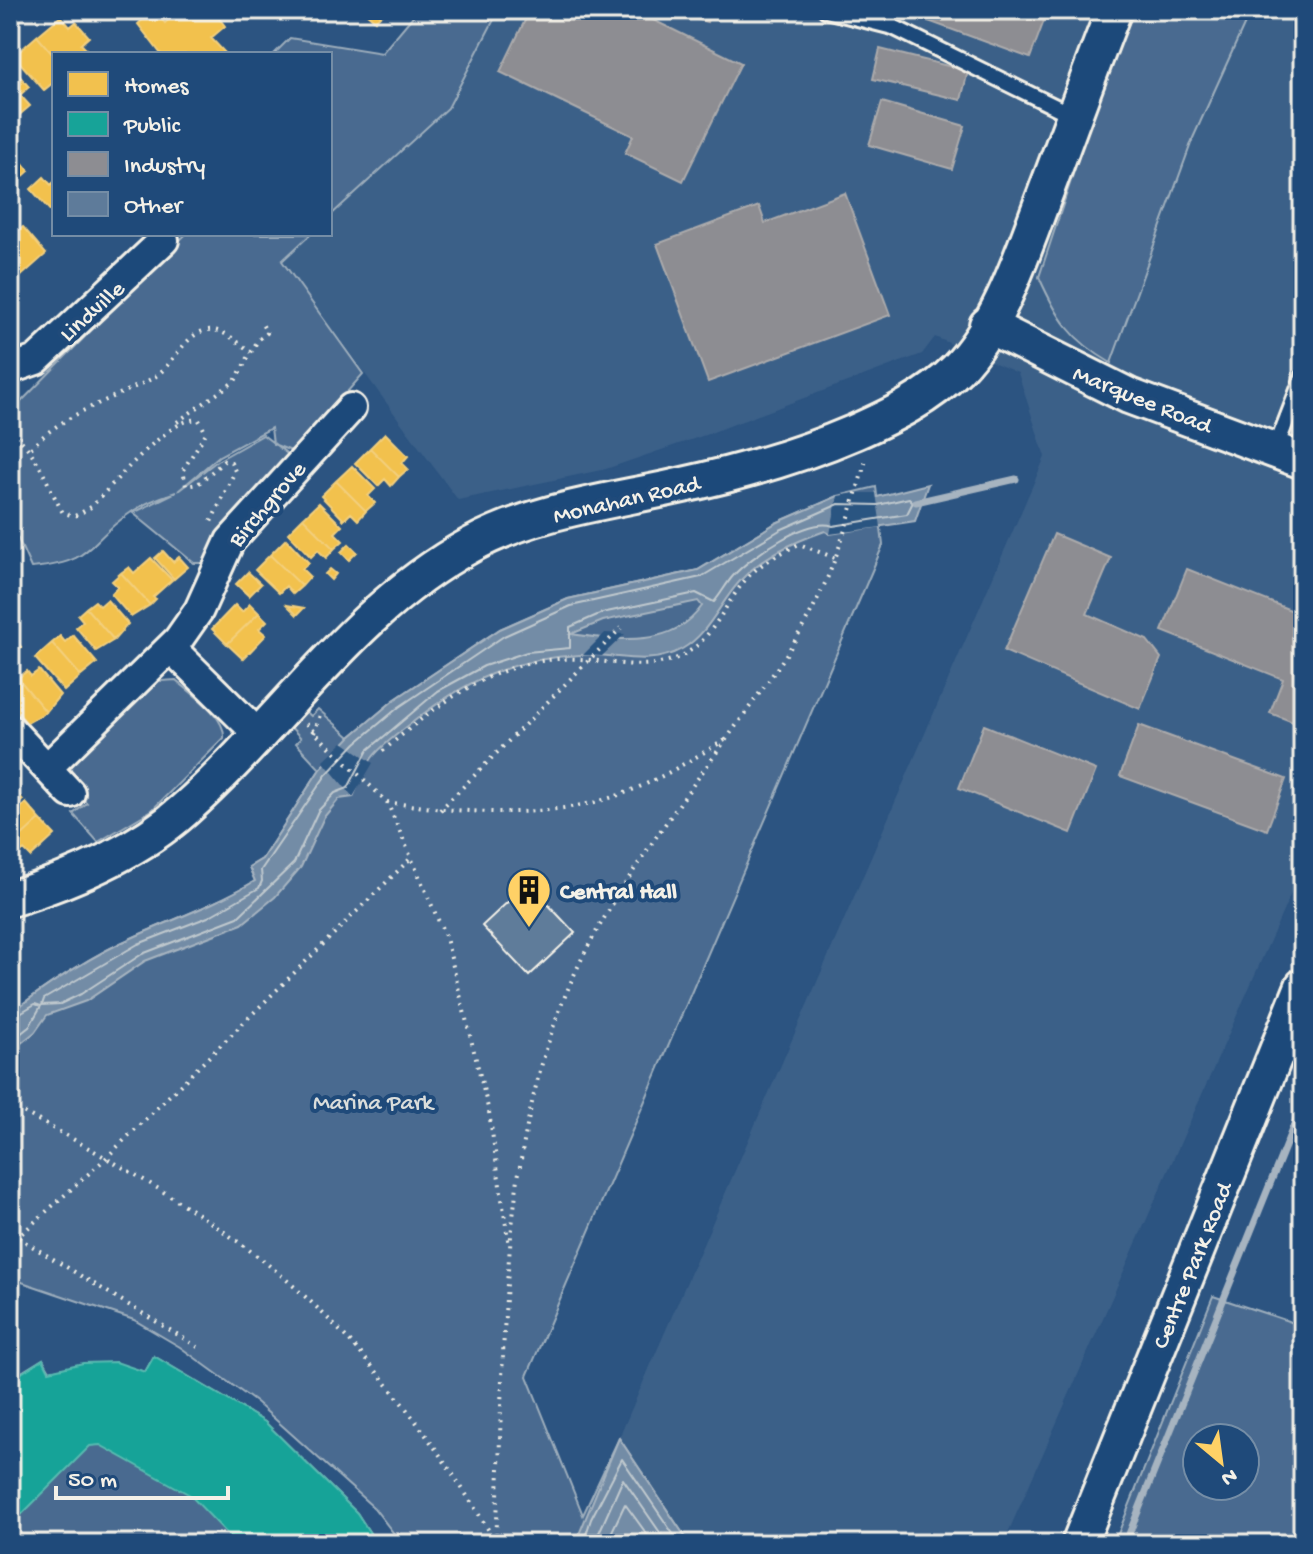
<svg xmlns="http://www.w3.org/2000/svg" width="1313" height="1554" viewBox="0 0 1313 1554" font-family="'Gochi Hand',sans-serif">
  <rect width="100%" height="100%" fill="#2c5481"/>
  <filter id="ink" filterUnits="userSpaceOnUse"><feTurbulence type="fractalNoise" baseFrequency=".0125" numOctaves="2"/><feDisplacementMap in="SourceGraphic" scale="16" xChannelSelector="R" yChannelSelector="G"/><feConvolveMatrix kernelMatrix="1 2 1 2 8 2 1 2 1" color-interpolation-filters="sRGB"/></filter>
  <g filter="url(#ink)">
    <path fill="#3b6088" d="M499,10H1303V866L1003,1544H690L619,1438L1045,457L1018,373L935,337L922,354L705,435L606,469L458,500L282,261L311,234H330V216L448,108Z"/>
    <path fill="#496b90" stroke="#9eaebc" stroke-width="2" fill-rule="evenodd" d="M418,10H499L448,108L330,216V54H274L290,38L382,53Z
      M1134,10H1251L1193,138L1111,363C1070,339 1058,319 1039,277L1100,93Z
      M186,234H311L282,261L363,374L294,452L273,444L271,428L219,456L178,491L217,461L263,435L290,456L221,534L204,563H194L133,513L176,492C160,497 144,503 130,513C85,543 97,562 31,568L10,521V413Z
      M876,487L883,545L527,1376L583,1515L619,1438L690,1544H402L374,1508L257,1403L180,1347L134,1320L10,1278V1014C44,986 96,953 136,936C177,918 216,904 255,881L249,867L262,859L320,769L296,743L301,738L286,722L301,707L311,716L318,709L350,737L394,700L500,629L568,599L698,570L776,523L838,496Z
      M156,676L161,681L176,680C192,694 226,716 224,738L152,810L98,842L73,814L87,803C75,792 68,779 72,762Z
      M1213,1296L1303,1326V1544H1114ZM1197,1438H1245V1486H1197Z
      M154,1356L265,1422L357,1513L377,1544H10V1369L15,1376L43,1359L50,1371C84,1363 111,1361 145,1372Z"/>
    <path fill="#738ca6" stroke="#a7b4c0" stroke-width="2" fill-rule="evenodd" d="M928,484L915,521L830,534L825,531C794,542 764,555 741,580C720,602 709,634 682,649C648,668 615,653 580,655C514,658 464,681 413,722C399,733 383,744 372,758C364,770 359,784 353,797L339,799L324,817L301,867L275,897L242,924L145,961L86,1001L47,1015L35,1032L10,1052V1014C44,986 96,953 136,936C177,918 216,904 255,881L249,867L262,859L320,769L350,737L394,700L500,629L568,599L698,570L776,523L838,496L877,497ZM698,601L702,606C672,649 617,640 571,634L603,621Z
      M619,1438L690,1544H575Z"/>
    <path fill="#2c5481" d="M855,493H876L881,527L830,534L838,496Z
      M605,633L625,634L602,656L583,655Z
      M343,742L373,763L353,797L323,761Z"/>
    <path fill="#f2c14e" stroke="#f3cf7c" stroke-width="2" d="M153,10L165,23L178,10H213L225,26L211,38L226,54H161L138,24Z
      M363,10H386L375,21Z
      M61,16L70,27L76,22L89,37L81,44L87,50L83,54L54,56L37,36Z
      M37,36L54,56V82L44,90L14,56Z
      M10,65L29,87L20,95L30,106L18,116L10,107Z
      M10,107L18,116L10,123Z
      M18,157L29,171L18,181L10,171V163Z
      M44,177L51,185L54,182V215L31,189Z
      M23,227L46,254L10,286V234Z
      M385,433L408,456L402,463L408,469L399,477L370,448Z
      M370,448L399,477L391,486L385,479L378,486L355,463Z
      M352,466L375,489L368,496L375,503L366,511L336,481Z
      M336,481L366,511L358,520L351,513L344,520L321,496Z
      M319,503L342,526L335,533L343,541L334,549L303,518Z
      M303,518L334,549L326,558L318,550L311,557L288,533Z
      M286,539L309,563L302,569L310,577L302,586L270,555Z
      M349,544L357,552L349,560L341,552Z
      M163,551L173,562L179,557L188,567L174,579L155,558Z
      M270,555L302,586L293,594L286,586L279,593L255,570Z
      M151,558L172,580L153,597L156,599L150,605L121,573L129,567L134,573Z
      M330,569L336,574L331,580L325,574Z
      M248,572L261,584L249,596L236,584Z
      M121,573L150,605L131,617L111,594L118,587L112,581Z
      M107,600L128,624L114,640L86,608L95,601L100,606Z
      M250,604L259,613L227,644L212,629L235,605L242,612Z
      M287,605L304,608L297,615Z
      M86,608L114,640L96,651L76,627L83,621L78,615Z
      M259,613L267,621L259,629L266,635L243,659L227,644Z
      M11,635L21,647L14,654L10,650Z
      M73,635L97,663L81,676L52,643L60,636L65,642Z
      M52,643L81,676L64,691L35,658Z
      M39,670L60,695L46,712L18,678L27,671L31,676Z
      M18,678L46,712L27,723L10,703L13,691L10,685Z
      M10,785L23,800L10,811Z
      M26,803L40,819L10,846V817Z
      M40,819L55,835L31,857L24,850L16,857L10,846Z"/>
    <path fill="#17a398" stroke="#59bab0" stroke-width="2" d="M154,1356L265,1422L357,1513L377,1544H237L190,1495L100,1445L90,1446L10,1526V1369L15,1377L43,1359L49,1371L83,1363L116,1362L145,1372Z"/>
    <path fill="#8d8d92" stroke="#acabac" stroke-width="2" d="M530,10H633L741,63L683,181L625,153L633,136L500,72Z
      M665,10H711L707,22Z
      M911,10H1048L1030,58L909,14Z
      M880,49L968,71L961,100L873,79Z
      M882,102L965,126L952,169L869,145Z
      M845,193L890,315L708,382L657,244L759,206L765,223Z
      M1054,534L1111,558L1087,614L1147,640L1161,658L1140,709L1004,651Z
      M1187,569L1303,615V726L1270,713L1283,679L1162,631Z
      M984,725L1096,770L1071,833L959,788Z
      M1139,725L1286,779L1267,830L1120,776Z"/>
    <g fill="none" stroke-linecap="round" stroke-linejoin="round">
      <path stroke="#c0c9ce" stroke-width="2" d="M909,498L913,502L907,514L833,526C808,517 750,557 733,576C726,584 721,594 714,602L696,593L602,613L570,627V648L527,652L484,666L438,691L368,750L348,788L335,793L318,811L294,863L238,917L142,954L81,994L60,1004L42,1005L44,999L138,944L208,917L259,888L262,881L261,870L326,775L356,743L399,707L504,636L571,606L701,577L780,530L839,504L878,505Z
        M10,1019L35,1004L41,1006L29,1027L10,1042
        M583,1544L591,1519L622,1459L680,1544
        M594,1544L623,1479L668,1544
        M606,1544L625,1504L654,1544"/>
      <path stroke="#a7b4c0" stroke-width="7" d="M916,502L1016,479
        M1125,1544L1303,1102"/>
    </g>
    <path fill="#5e7b9a" stroke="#f4f1e8" stroke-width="2" d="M528,883L575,933L529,976L482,926Z"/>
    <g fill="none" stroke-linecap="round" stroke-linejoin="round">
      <g stroke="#f4f1e8" stroke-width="20">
        <path id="service" d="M826,10L893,27
          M884,10L893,27L1074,116
          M1275,450L1303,377
          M1278,1050L1303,1060"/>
      </g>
      <g stroke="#f4f1e8" stroke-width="34">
        <path id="minor" d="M10,369L36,360L164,240
          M171,648L257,733
          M10,729L70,793
          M47,768L178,640L199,610L230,541L351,408"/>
      </g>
      <g stroke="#f4f1e8" stroke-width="40">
        <path id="tertiary" d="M987,325L1129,396L1303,461
          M10,899C71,880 136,853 184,810C282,723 354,608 471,545C533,511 606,502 674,487C736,474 797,457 855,432C891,416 929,398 957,369C1001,324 1023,251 1045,194C1068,133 1090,71 1114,10
          M1079,1544L1303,986"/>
      </g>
      <path stroke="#f4f1e8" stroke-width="4" stroke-dasharray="2 6" stroke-linecap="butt" d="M177,422L235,381L258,340L267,333L262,324
        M10,430C41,457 44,479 63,513L75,516L91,507C111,487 172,413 199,420L206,433L183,470L186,486L198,484L224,461L231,462L235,471L210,524
        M31,448C63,413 112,400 153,378C173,367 184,333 208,330C223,328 240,344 251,352
        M306,724L387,802L446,938L489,1112L509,1246
        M314,733L321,712
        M383,751C439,702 502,654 581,659C615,662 644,671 677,658C712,644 724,603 748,577C762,562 781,553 799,544L835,558
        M387,802C462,813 543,820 616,796C655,783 690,760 725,740
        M440,810L621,628
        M1295,961L1303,941
        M10,1105C101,1154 202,1209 282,1276C370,1351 435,1442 494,1539
        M10,1216L17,1237L198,1347
        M10,1244L105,1159L413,856
        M496,1542C506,1347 495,1119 590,943C630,870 679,804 728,737C760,692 793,650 817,600C840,555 852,505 867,457"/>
      <use href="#service" stroke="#1f4a7a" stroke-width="14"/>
      <use href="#minor" stroke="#1f4a7a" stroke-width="28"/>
      <use href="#tertiary" stroke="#1f4a7a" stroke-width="34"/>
    </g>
  </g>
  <defs>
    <g id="building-pin" transform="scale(2.3)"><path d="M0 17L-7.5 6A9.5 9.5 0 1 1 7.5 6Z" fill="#ffd166" stroke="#1f4a7a"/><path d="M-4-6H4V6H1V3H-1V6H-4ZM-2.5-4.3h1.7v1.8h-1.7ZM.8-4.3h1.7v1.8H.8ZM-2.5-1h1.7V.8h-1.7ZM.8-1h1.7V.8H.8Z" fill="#111"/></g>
  </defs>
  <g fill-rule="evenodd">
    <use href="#building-pin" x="529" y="890"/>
  </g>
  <g text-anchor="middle" stroke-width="8" stroke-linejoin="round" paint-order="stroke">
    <g font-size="24" fill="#f4f1e8" stroke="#1f4a7a">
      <text transform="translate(91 310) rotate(-42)" y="8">Lindville</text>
      <text transform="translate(1143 398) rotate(22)" y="8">Marquee Road</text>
      <text transform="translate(626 498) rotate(-13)" y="8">Monahan Road</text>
      <text transform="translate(266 503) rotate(-49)" y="8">Birchgrove</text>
      <text transform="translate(1191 1265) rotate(-68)" y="8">Centre Park Road</text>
    </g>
    <g font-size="24" font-weight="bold" fill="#f4f1e8" stroke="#1f4a7a" text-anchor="start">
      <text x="560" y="898">Central Hall</text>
    </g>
    <g font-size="24" fill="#dadddb" stroke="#1f4a7a">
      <text x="373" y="1109">Marina Park</text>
    </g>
  </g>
  <rect width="1313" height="1554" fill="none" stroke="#1f4a7a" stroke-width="40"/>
  <rect x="20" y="20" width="1273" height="1514" fill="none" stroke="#f4f1e8" stroke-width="3" filter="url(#ink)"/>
  <rect x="52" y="52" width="280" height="184" fill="#1f4a7a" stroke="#748da6" stroke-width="2"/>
  <rect x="68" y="72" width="40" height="24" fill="#f2c14e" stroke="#748da6" stroke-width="2"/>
  <text x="124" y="92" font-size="24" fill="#f4f1e8">Homes</text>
  <rect x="68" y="112" width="40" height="24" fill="#17a398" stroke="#748da6" stroke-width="2"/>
  <text x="124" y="132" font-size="24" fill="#f4f1e8">Public</text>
  <rect x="68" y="152" width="40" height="24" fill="#8d8d92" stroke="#748da6" stroke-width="2"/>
  <text x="124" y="172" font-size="24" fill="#f4f1e8">Industry</text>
  <rect x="68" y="192" width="40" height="24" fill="#5e7b9a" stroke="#748da6" stroke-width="2"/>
  <text x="124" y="212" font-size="24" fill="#f4f1e8">Other</text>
  <g transform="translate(1221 1462) rotate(151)"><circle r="38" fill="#1f4a7a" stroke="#748da6" stroke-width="2"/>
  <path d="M0-6L14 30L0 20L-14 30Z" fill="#ffd166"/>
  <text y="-12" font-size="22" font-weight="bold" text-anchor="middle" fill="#f4f1e8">N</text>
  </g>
  <path d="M56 1486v12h172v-12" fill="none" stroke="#f4f1e8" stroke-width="4"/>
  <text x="68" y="1486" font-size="24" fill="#f4f1e8" stroke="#1f4a7a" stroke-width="6" paint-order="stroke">50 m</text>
</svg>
